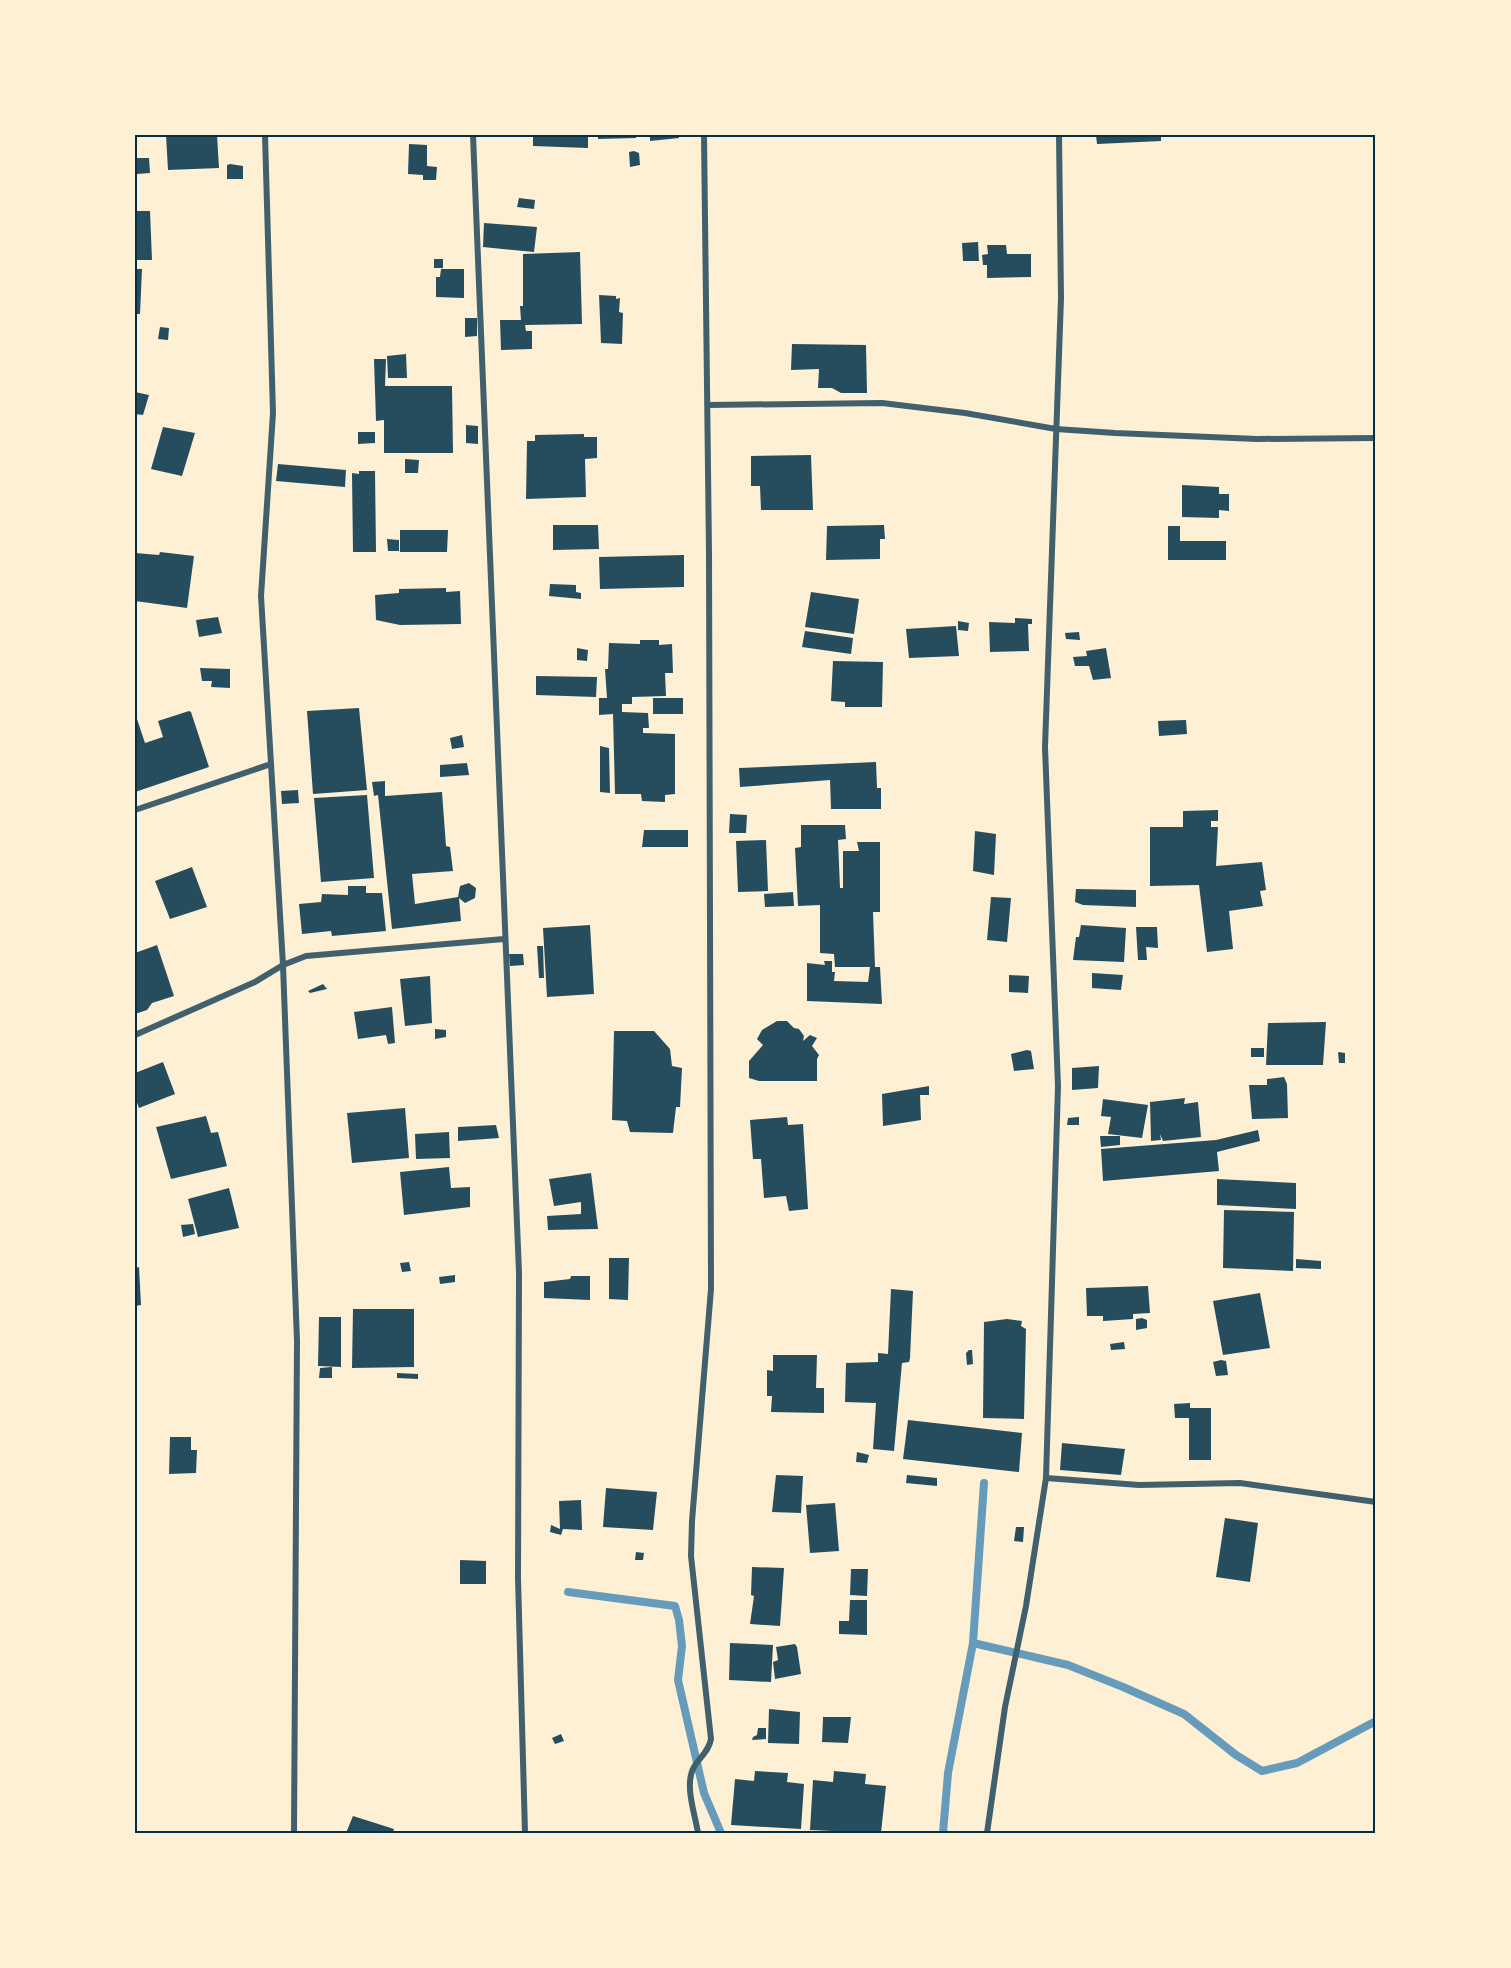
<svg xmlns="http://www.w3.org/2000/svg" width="1511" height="1968" viewBox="0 0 1511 1968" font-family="Helvetica,sans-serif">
  <rect width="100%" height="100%" fill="#fdf0d5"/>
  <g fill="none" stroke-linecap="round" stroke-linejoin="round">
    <path stroke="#669bbc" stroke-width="8" d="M568,1592L675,1606L679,1620L682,1646L678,1680L704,1793L721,1833
      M973,1643L1068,1665L1123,1687L1184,1714L1236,1755L1262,1771L1297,1763L1376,1721
      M943,1833L948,1773L973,1643L984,1483"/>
  </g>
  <path fill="#264d5e" d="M166,135H217L219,168L168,170Z
    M533,135H588V148L533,146Z
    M598,135H636V138L598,139Z
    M650,135H679V138L650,141Z
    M1096,135H1161V141L1097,144Z
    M409,144L427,145V166L437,167L436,180H423V175L408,174Z
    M634,151L639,153L640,165L630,167L629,152Z
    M136,158H149L150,173L137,174Z
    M230,164L243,166V179H227V165Z
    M519,198L535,200L534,209L517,207Z
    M135,211H150L152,260H135Z
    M484,223L537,227L534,252L483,247Z
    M978,242L979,261H963L962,243Z
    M987,245H1006L1007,254H1031V277L987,278V265H983L982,255L988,254Z
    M580,252L582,324L525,325L526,331H532V349L501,350L500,320H521L520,306H523V254Z
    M434,259H443V268H434Z
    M135,269H142L140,314H135Z
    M441,269H464V298L436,297V277H440Z
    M599,295L616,296V299L620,298L619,312L623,313L622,344L601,343Z
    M465,318H477V336L465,337Z
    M160,327L169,328L168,340L158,339Z
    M792,344L866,345L867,393H841L832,388H818L819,369L791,370Z
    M406,354L407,378H388L387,356Z
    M374,359H386L385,386H452L453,453H384V420L376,421Z
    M135,392L149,395L143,415L135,414Z
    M466,425L478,426V444L466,443Z
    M163,427L195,433L182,476L151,469Z
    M358,432H375V443L358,444Z
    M584,434V437H597V458L585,459L586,497L526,499L527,441H535V435Z
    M811,455L813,510H761L760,486H751V456Z
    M405,459L419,460L418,473H405Z
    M278,464L346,470L345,487L276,481Z
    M359,471H375L376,552H353L352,473L359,474Z
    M1182,485L1219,487V494H1229V511L1219,510V518L1182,517Z
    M553,525H598L599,549L553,550Z
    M884,525L885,539H880V559L826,560L827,526Z
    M1168,526H1180V541H1226V560H1168Z
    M400,530H448L447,552H400Z
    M387,539L399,540V551H388Z
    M160,552L194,556L187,608L135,601V553L159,555Z
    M684,555V587L600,589L599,557Z
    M550,584L576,585V592L581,593V599L549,596Z
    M446,588V592L460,591L461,624L400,625L376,620L375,595L399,593V589Z
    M811,592L859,599L854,634L805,627Z
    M218,617L222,633L199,637L196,620Z
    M1015,618L1032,619V624H1028L1029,651L990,652L989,622L1015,623Z
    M958,621L969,623L968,631L958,630Z
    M956,626L959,656L909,658L906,629Z
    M805,631L853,638L851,654L802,647Z
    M1079,632L1080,640L1066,639L1065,633Z
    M640,640H659V645L672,644L673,673H665L666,696L632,697V704H622V712L648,713L649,728H643V733L675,734V794L665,795V802L642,801L641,794H615L613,714L599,715V698H607L605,669H608L609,643L640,644Z
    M577,648L588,650L587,661L577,660Z
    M1106,648L1111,678L1093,680L1089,666H1075L1073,657L1087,656L1086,651Z
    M833,661L883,662L882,707H845V702L831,701Z
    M200,668L230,669V688L211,687L212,681H202Z
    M536,676L597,677L596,697L536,695Z
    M653,698H683V714H653Z
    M359,708L367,790L313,794L307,711Z
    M189,711L191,712L209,767L135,792V713L145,743L163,737L158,721Z
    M1186,720L1187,734L1159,736L1158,721Z
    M462,735L464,747L452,749L450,738Z
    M600,746L609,748L610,793L600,792Z
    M876,762L877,788H881V809H831L830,780L740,787L739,768Z
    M467,763L469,775L440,777V765Z
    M385,781V796L442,792L446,846L450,847L453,871L412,874L415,904L458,897L460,886L469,883L476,888L475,898L465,903L459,898L461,921L392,929L378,795L374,796L372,782Z
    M298,790L299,803L282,804L281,791Z
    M367,795L374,878L321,882L314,798Z
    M1218,810V821H1211V827H1218L1216,866L1262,862L1266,890L1260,891L1263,906L1229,911L1233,949L1207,952L1199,885L1150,886V827H1183V811Z
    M730,814L747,815L746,833H729Z
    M801,825H845L846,839L838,840L840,888H843V851H859L857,842H880V912H873L875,967H880L882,1004L807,1001V963L825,965L824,961H832V972H835L834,981L868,982L870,967H835L834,954L820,953V905L798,906L795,848L801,847Z
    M644,830H688V847H642Z
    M975,831L996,834L994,875L973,871Z
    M766,840L768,891L738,892L736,841Z
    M192,867L207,907L170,919L155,881Z
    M348,886H366V893H382L386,931L332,936L331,931L302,934L299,904L321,902L322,894L348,895Z
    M1076,889L1136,890V907L1083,905L1075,902Z
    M793,892L794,906L765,907L764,894Z
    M991,897L1011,898L1007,942L987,940Z
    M590,925L594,994L547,997L543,928Z
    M1081,925L1126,928L1124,962L1073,960L1076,937H1079Z
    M1136,927H1157L1158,948L1146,947L1147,960H1138Z
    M157,945L174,996L152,1003L147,1010L135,1014V953Z
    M537,946H543L544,978H539Z
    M509,954H523L524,965L510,966Z
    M1092,973L1123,975L1121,990L1092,988Z
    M1009,975L1029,976L1028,993L1009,992Z
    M430,976L432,1023L405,1026L400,979Z
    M323,984L327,989L310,993L308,991Z
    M392,1007L395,1043L388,1044L386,1035L358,1039L354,1012Z
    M777,1021H787L794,1028L799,1029L804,1036L803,1041L810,1035L817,1038L812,1046L819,1055L817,1059V1081H759L749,1078V1061L763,1045L757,1039L762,1030Z
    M1326,1022L1323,1065H1266L1268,1023Z
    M435,1029L446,1030V1037L435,1039Z
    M614,1031H654L670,1049L672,1066L682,1068L680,1107H676L673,1133L630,1132L627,1121L612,1120Z
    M1251,1048H1264V1057H1251Z
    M1027,1050L1031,1051L1034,1069L1014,1071L1011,1054Z
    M1338,1052L1345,1053V1063H1339Z
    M163,1062L175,1094L139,1108L135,1097V1073Z
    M1099,1066L1098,1088L1072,1090V1068Z
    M1284,1077L1287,1084L1288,1118L1252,1119L1249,1085H1267V1079Z
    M929,1086V1095H920L921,1120L883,1126L882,1094Z
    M1185,1098L1184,1104L1198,1102L1201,1137L1163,1141L1160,1134L1161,1140L1151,1141L1150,1102Z
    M1103,1099L1148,1105L1142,1138L1108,1134L1111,1117L1101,1116Z
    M405,1108L409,1158L352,1163L347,1113Z
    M206,1116L211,1133L218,1132L227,1166L171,1179L156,1127Z
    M787,1117L788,1125L803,1124L808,1209L789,1211L786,1196L764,1198L761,1159H753L750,1120Z
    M1079,1117V1125H1067L1068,1118Z
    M496,1125L499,1138L458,1141V1127Z
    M1258,1130L1260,1141L1217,1152L1219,1171L1103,1181L1101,1149L1216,1140Z
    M449,1132L450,1158L416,1159L415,1134Z
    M1100,1136H1120V1145L1101,1147Z
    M449,1167L451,1188L470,1187V1207L404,1215L400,1172Z
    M591,1173L598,1229L548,1230L547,1216L581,1214V1202L554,1206L549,1179Z
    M1217,1179L1296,1183V1209L1217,1205Z
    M229,1188L239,1228L198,1237L188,1199Z
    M1224,1210L1294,1212L1293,1271L1223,1268Z
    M193,1224L195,1234L183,1237L181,1225Z
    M609,1258H629L628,1300L609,1299Z
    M1296,1259L1321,1261V1269L1296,1268Z
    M409,1262L411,1271L402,1272L400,1263Z
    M139,1267L141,1305L135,1306V1268Z
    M455,1275V1282L440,1284L439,1277Z
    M571,1276H590V1300L544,1298V1282L570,1279Z
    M1148,1286L1150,1313L1133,1314V1319L1103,1321V1316H1087L1086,1288Z
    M891,1289L913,1291L910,1358L909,1362L902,1363L894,1451L873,1449L876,1403L845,1402L846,1363L878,1362V1353L888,1354Z
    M1260,1293L1270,1348L1223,1355L1213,1301Z
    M353,1309H414V1367L352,1368Z
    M319,1317H341V1367L318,1366Z
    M1142,1318L1147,1320V1328L1136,1330V1319Z
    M1007,1319L1022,1321L1021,1326L1026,1329L1024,1419L983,1418L984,1322Z
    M1124,1342L1125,1349L1111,1350L1110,1344Z
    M969,1350H972L973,1364L967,1365L966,1353Z
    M773,1355H817L816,1388H824V1413L771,1412L772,1396H767V1370L773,1371Z
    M1221,1360L1226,1361L1228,1375L1216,1376L1213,1362Z
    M332,1367V1378H319L320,1368Z
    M397,1373L418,1374V1379L397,1378Z
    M1190,1403V1408H1211V1460H1189V1418H1175L1174,1404Z
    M908,1420L1022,1433L1019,1472L903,1459Z
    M170,1437H191V1450H197L196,1473L169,1474Z
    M1062,1443L1125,1449L1121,1475L1060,1470Z
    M857,1452L869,1455L867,1463L856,1462Z
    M776,1475L803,1476L801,1513L772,1512Z
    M907,1475L937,1478V1486L906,1483Z
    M606,1488L657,1492L653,1530L603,1527Z
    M581,1500L582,1530L563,1529L561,1535L550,1532L551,1525L560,1529L559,1501Z
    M835,1503L839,1551L810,1553L806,1505Z
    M1225,1518L1258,1523L1250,1582L1216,1577Z
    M1016,1527H1024L1023,1542L1014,1541Z
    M636,1552L644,1553L643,1560H635Z
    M460,1560L486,1561V1584H460Z
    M752,1567L784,1568L780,1626L750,1624L754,1596L751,1595Z
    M851,1569H868L867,1596L850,1595Z
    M850,1600H867V1635L839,1634V1621H849Z
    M730,1643L773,1645L771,1682L729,1680Z
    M795,1644L797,1647L801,1674L775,1679L773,1662L778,1660L776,1647Z
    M769,1709L800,1712L799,1744L768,1743Z
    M823,1717H851L848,1743L822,1742Z
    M758,1728H766V1739L752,1740L753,1737L757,1735Z
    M561,1734L564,1741L555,1744L552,1738Z
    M755,1771L788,1773L787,1782L804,1784L801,1829L731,1825L735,1779L754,1781Z
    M834,1771L866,1774L865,1784L886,1786L881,1833L810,1830L813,1780L833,1782Z
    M353,1816L394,1829L393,1833H346Z"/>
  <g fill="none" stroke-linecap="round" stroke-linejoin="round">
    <path stroke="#3f606c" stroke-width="6" d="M265,135L273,413L261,596L283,965L297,1341L294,1833
      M473,135L519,1273L518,1578L525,1833
      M708,405L882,403L965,413L1056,429L1115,433L1257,439L1376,438
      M135,810L271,764
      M135,1035L255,982L283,965L306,956L504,939
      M1046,1478L1139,1485L1240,1483L1376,1502
      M698,1833C695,1814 684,1784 694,1767C700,1757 709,1751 711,1739L691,1556L692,1521L711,1289L709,553L704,135
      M987,1833L1005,1707L1026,1606L1046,1478L1058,1086L1045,747L1061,298L1059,135"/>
  </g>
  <rect width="1511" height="1968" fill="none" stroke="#fdf0d5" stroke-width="273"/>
  <rect x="136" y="136" width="1238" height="1696" fill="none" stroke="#003049" stroke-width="2"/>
</svg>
